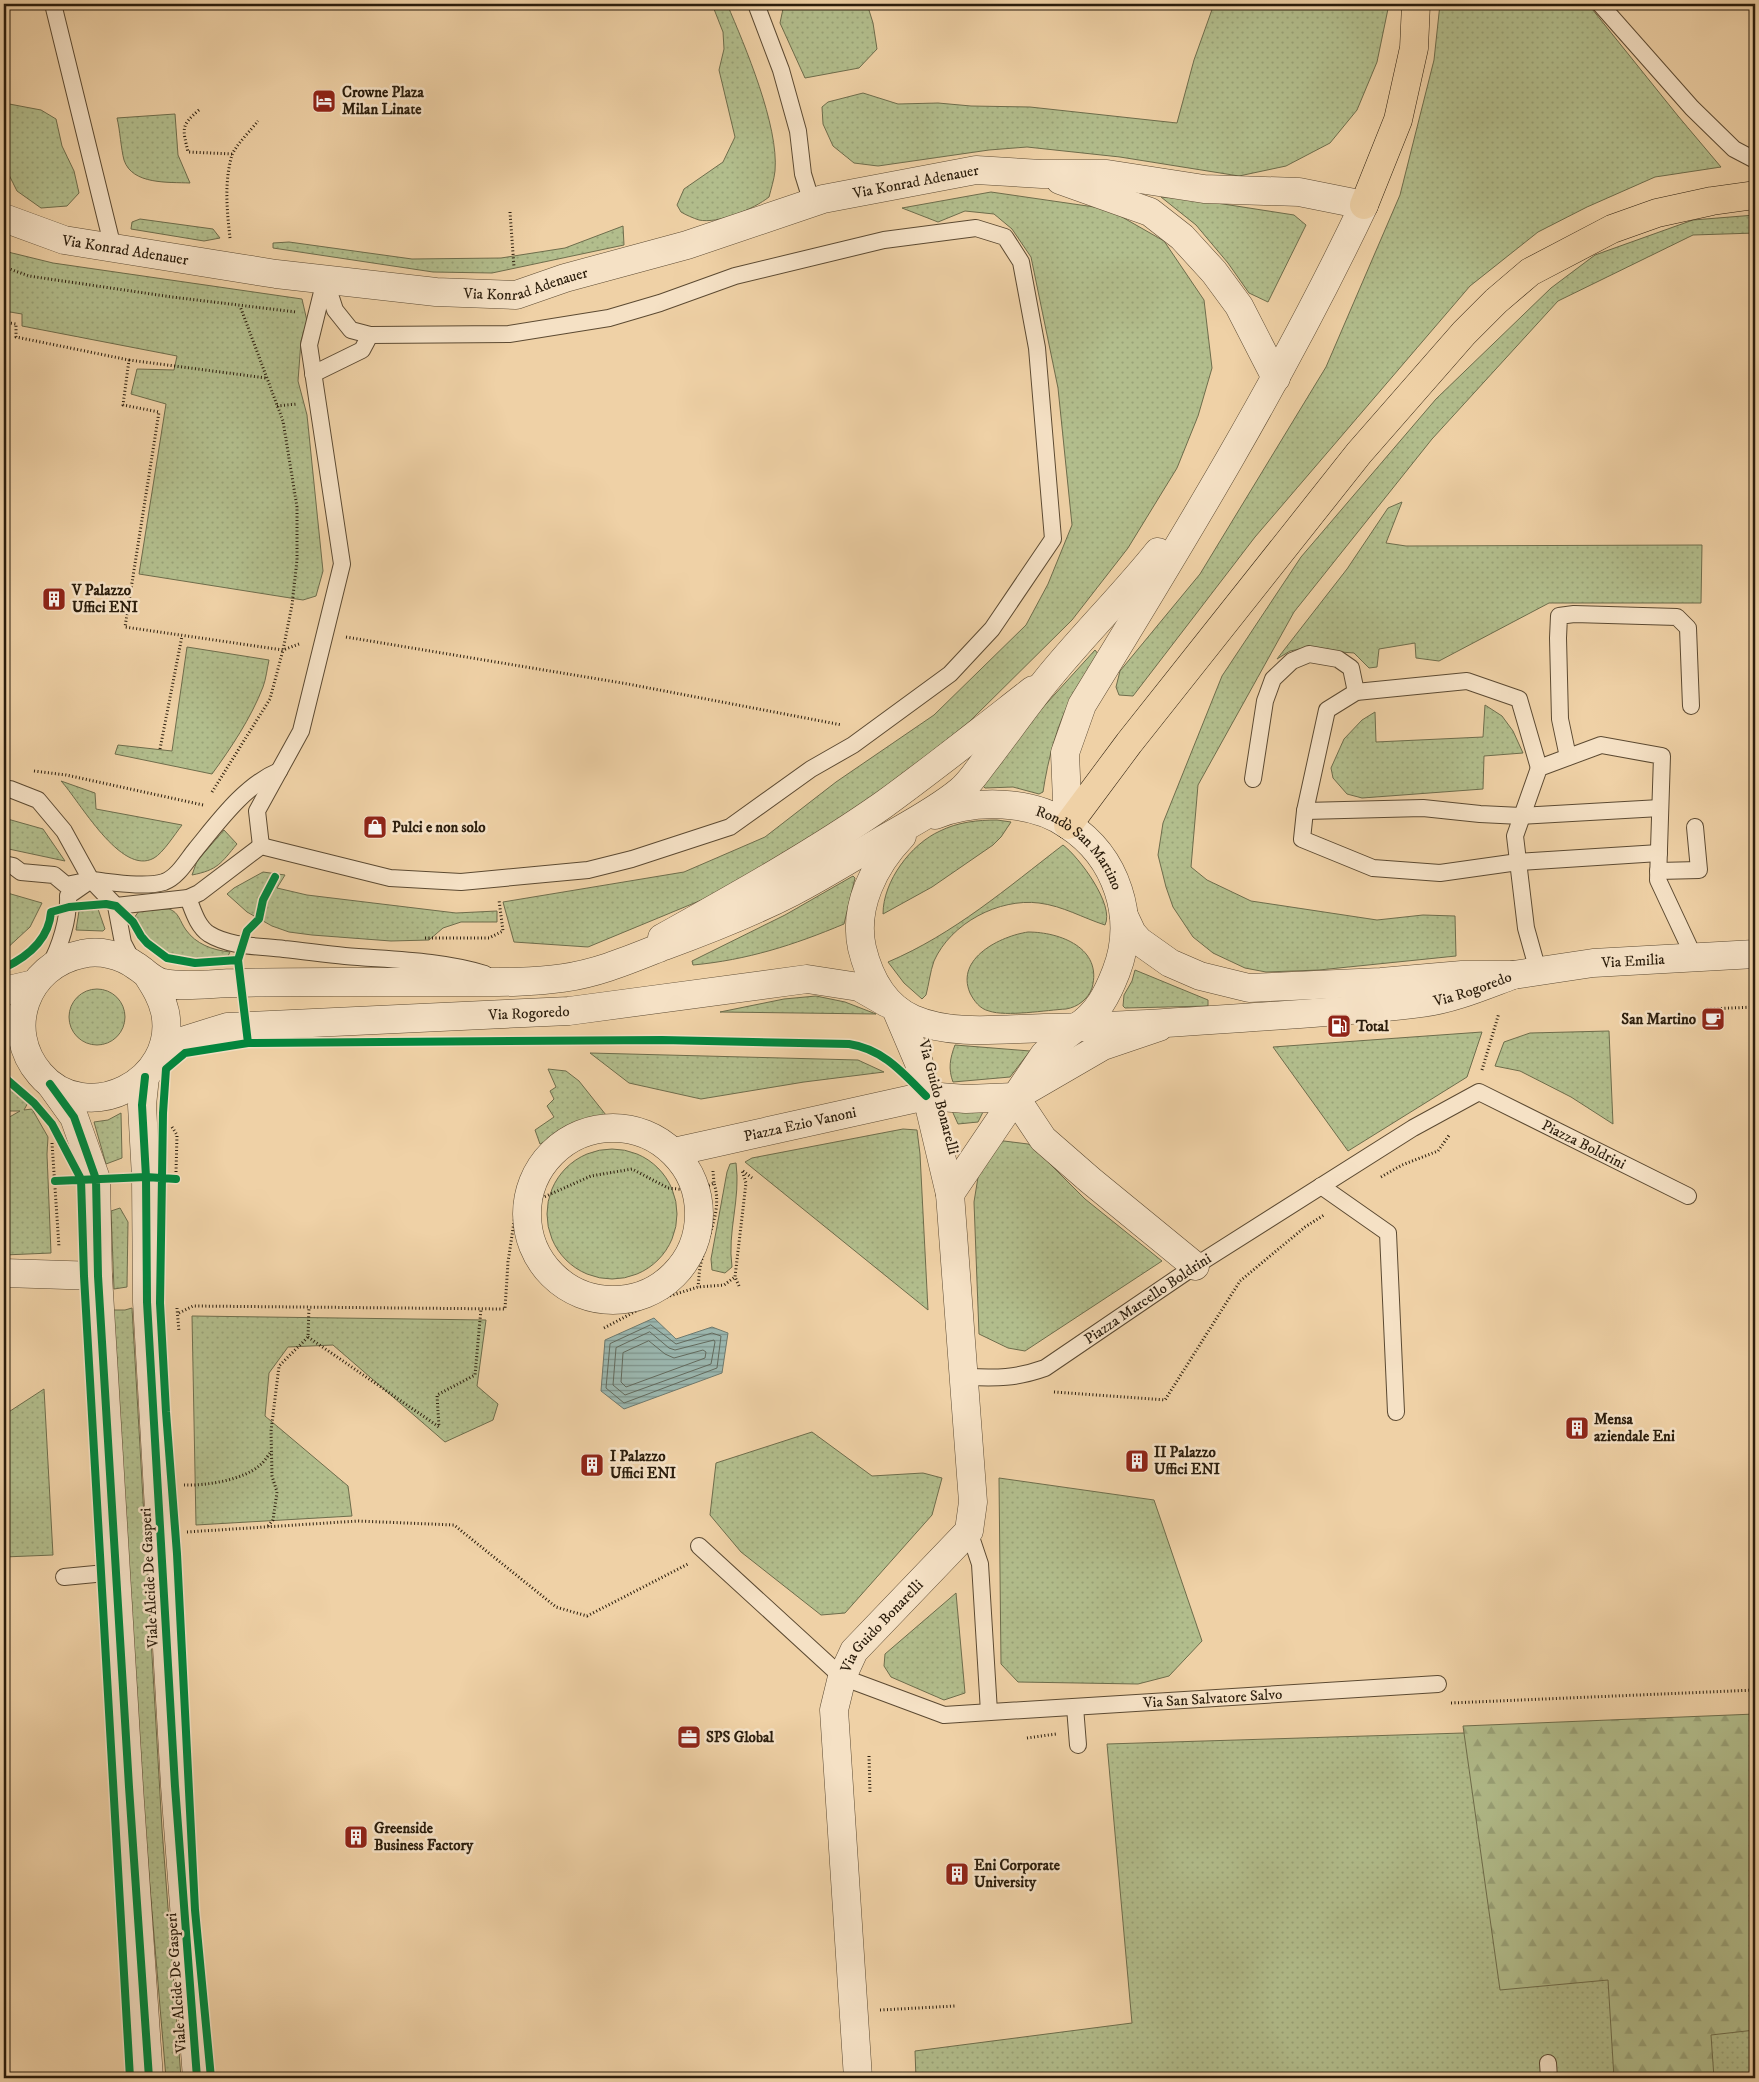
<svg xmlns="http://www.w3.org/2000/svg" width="1759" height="2082" viewBox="0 0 1759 2082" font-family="'IM FELL DW Pica',serif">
  <defs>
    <pattern id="grass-dots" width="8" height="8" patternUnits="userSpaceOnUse" patternTransform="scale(1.25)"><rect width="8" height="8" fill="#b2bd8c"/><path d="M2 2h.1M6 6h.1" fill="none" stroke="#99a278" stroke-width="1.8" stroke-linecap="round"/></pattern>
    <pattern id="forest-firs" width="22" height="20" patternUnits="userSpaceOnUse" patternTransform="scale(1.25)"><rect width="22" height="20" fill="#b2bd8c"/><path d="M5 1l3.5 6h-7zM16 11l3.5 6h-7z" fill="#99a278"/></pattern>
    <pattern id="water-rules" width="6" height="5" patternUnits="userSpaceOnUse" patternTransform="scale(1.25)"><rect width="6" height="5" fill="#9bb6ae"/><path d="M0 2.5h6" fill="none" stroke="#7f938c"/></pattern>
  </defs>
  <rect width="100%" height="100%" fill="#efd1a6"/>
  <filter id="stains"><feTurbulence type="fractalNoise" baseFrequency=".004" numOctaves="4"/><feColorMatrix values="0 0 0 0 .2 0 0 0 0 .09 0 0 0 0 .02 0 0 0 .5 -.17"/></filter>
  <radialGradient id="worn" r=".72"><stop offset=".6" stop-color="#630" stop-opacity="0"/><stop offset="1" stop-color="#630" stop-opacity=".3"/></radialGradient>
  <path fill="url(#grass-dots)" stroke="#6e6d4c" d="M712,4H727C745,46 779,126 775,171C774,180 771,189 769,197C754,209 718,224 699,220C693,218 686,215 681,212L677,205L684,189L723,162L735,137L719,70L724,49L723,32Z
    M784,4H855L868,7L873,23L877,49L859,68L805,78L780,23Z
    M1214,4H1389L1377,62L1357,110L1330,143L1286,166L1239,176L1120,157L1027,147L989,150L878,166L854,163L833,146L823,124L822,107L828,102L863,93L898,104L938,103L971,106L1030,107L1177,123L1194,60Z
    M1440,4H1588L1678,116L1721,167L1655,177L1587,207L1538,232L1470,286L1255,537L1133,696L1119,695L1116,687L1120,671L1200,574L1326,367L1400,195L1434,60Z
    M4,103L41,110L56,119L62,146L74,171L79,193L67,206L41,208L17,191L5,167Z
    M175,114L178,155L190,183C169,182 132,185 124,160C121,149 120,130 117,118Z
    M991,192L1108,209L1164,241L1204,300L1212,368L1198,416L1177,468L1128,548L1072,620L970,721L847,819L704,899L588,947L514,942L503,902L684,872L765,837L836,782L934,715L1026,625L1048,584L1072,525L1058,388L1031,257L1012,229L994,214L965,211L938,222L902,208Z
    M1161,197L1191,199L1294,215L1306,225L1268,302L1249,293L1228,263L1196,225Z
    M1755,215V233L1693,235L1558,301L1432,439L1294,612L1198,785L1191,867L1207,880L1251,901L1377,920L1423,915L1455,916L1456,956L1319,970L1266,972L1245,968L1230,961L1213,953L1193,937L1173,907L1166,887L1158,855L1163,823L1222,676L1301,557L1436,399L1551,288L1595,255L1693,220Z
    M140,219L213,229L220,238L204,241L131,229L132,222Z
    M623,226L624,245L492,273L433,272L273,248V243L289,242L412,259L501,258L565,248Z
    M4,251L53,263L302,299L307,321L301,341L298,381L307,415L323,571L316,596L303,600L139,574L166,404L131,394L137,369L174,370L177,356L22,326V314L4,311Z
    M1402,502L1386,543L1406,546L1702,545L1701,603H1549L1439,661L1416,658L1415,643L1379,649L1377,667L1369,668L1354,653L1300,649L1290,651L1277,659L1347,569L1388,508Z
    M187,647L269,660C267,669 266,679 263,687C251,718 231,748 212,774L115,754L118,745L172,751Z
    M1095,650L1099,655C1091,667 1082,680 1074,693C1057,723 1048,759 1043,792L1039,794L1013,787L985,788L983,786L1036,715Z
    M1485,705L1502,716L1513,731L1523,753L1484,756L1483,789L1362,798L1347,794L1333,778L1331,768L1344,739L1362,720L1375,712L1376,742L1483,737Z
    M61,781L95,793L96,809L182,825C175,834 163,853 154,858C121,877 79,800 61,781Z
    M4,818L43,829L65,861L4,848Z
    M997,820L1011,822L1001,837L993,845L932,887L883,914C883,881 911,844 940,831C958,822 978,820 997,820Z
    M224,830L237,844C221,863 218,870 192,875L197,861Z
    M1063,845C1079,857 1115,905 1105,925C1083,918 1063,906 1039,903C999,898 951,923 934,961C930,972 929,984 926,995L922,999L904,983L888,962C954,934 1007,888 1063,845Z
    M263,872L285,875L277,888L307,895L456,913L497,911V922H461L443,928L429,940L391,941L312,935L289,932L272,926L247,912L227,894L234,888Z
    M853,876L855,878L844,924C794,945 747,960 693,965L692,961L785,915Z
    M4,892L42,903L30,927L4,951Z
    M98,909L105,929L103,931L76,930L79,911Z
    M169,909C179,912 180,922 186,930C196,944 212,950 230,952L227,958C199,960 166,961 146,938C140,932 138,924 134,918L139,911Z
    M1028,932C1060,932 1103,948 1092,988C1088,999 1078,1007 1066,1009C1047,1010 1006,1017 989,1011C980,1009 974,1001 970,993C955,958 1001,936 1028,932Z
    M1135,970L1208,1000V1006L1125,1008L1123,1006L1124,995L1132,981Z
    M69 1017a28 28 0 1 1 56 0a28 28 0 1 1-56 0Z
    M816,996L845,1002L876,1014L720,1012L784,999Z
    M1609,1031L1613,1124L1571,1097L1520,1071L1495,1066L1504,1042L1530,1033Z
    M1482,1032L1467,1077L1348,1151L1273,1047Z
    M955,1045L1030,1051L1010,1077L953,1082C948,1069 950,1058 955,1045Z
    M590,1053L858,1060L884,1072L804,1082L701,1099L629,1083Z
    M548,1069L566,1071L579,1081L606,1115L582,1127L540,1144L535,1130L554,1117L547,1106L554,1099L550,1091L556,1087Z
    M4,1088H23L30,1099L24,1110L32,1109L48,1137L47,1154L51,1253L4,1255V1143H6L4,1131L6,1119L20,1111H4Z
    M949,1104H987L978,1122L958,1124Z
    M121,1113L122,1158L106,1164L94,1122L108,1120Z
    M903,1129L917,1130L920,1154L928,1310L745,1162L752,1158Z
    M1004,1141L1028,1144L1033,1147L1085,1199L1162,1261L1025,1351L1008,1348L979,1334L974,1202L979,1171L998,1142Z
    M547 1214a65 65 0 1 1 130 0a65 65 0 1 1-130 0Z
    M736,1163C741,1198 727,1232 732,1267L725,1273L712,1270L711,1259L727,1172L730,1164Z
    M120,1208L128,1222L127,1287L114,1289L111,1211Z
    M132,1308L162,1829L181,2078H166L145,1828L113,1310H125Z
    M192,1316L486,1320L477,1386L498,1404L493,1420L445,1442L333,1345L288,1347L269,1373L265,1416L348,1486L352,1516L196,1525Z
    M44,1389L53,1555L4,1557V1415Z
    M812,1432L872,1476L923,1473L942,1478L932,1515L845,1613L821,1615L741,1552L710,1515L716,1463Z
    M999,1478L1154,1500L1202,1641L1169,1676L1138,1684L1018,1682L1001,1664Z
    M956,1593L965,1693L944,1700L891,1677L884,1666L885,1654Z
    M1755,1724V2078H916L915,2051L1132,2023L1107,1744Z"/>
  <path fill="url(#forest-firs)" stroke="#6e6d4c" d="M1755,1714V2030L1711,2035L1714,2078H1614L1608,1980L1500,1990L1463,1726Z"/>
  <path fill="url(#water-rules)" stroke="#6e796d" d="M654,1318L676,1339L712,1327L728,1333L722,1373L624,1409L601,1391L605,1340Z"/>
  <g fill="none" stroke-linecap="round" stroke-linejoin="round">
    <path stroke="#636a5d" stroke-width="1" d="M651,1325L676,1344L712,1333L721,1336L717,1368L624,1403L606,1388L610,1344Z
      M650,1332L669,1348L675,1350L714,1340L715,1342L711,1364L625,1395L613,1385L616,1348Z
      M649,1341L665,1354L674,1358L703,1350L706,1352L705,1358L626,1387L621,1382L623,1353Z"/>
    <g stroke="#5c4a32" stroke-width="18">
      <g id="service">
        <path d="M53,4L113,248"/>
        <path d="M756,4L781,70L798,131L803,174L812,203"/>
        <path d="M1600,4L1692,108L1734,149L1755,160"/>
        <path d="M313,374L362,350L370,335"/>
        <path d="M1568,757L1560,719L1558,638L1559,616L1574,614L1677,617L1688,628L1691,706"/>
        <path d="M1539,768L1519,699L1467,681L1356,692L1327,710L1305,811L1302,839L1373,868L1440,873L1518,862L1659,853"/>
        <path d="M1253,779L1265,701L1273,679L1292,661L1309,654L1338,659L1351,668L1356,692"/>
        <path d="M10,789L38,800L64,831L91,880L116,906L123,943L133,962"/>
        <path d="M1305,811L1423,808L1480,814L1521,816L1660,808"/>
        <path d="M261,846L257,811L301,731L342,564L309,345L325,280"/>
        <path d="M4,864L13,866L21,872L54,875L66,885L91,880L68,896C69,919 60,947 49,967"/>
        <path d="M1658,871L1699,870L1695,827"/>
        <path d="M91,880C112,882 144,888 164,882C178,877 187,860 196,849C219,821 245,785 279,771"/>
        <path d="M188,898C193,910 197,926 209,934C230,947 260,946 284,949C304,951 324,954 345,956C391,960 439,960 485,974"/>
        <path d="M116,906L188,898L199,893L261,846L390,878L461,882L588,870L632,859L730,827L811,769L853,745L950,674L992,629L1053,539L1037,348L1021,262L1005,237L976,228L884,240L735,276L660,303L609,318L509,334L370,335L351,330L335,310L325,279"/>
        <path d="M1538,971L1526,928L1515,836L1539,768L1601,745L1662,756L1658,880L1694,957"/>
        <path d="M1321,1186L1388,1233L1396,1412"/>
        <path id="s1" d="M964,1377C996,1378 1014,1379 1045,1368L1195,1266L1413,1128L1479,1092L1688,1196"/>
        <path d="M969,1531L980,1564L989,1712"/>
        <path id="s2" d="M699,1546L842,1677L944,1715L1438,1684"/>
        <path d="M64,1577L116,1572"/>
        <path d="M1075,1707L1078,1745"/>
        <path d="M1548,2063L1549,2078"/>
      </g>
    </g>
    <g stroke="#5c4a32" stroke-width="29">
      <g id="minor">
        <path d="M662,938C737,896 813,854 883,805C934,768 983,729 1033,690"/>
        <path d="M1015,1097L1043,1139L1090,1180L1195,1266"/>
        <circle cx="613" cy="1214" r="86"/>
        <path id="s3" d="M674,1152L926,1096L966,1099L1015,1097L1103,1046L1159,1027"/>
        <path d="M950,1194L1044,1055L1059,1041L1077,1027"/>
        <path d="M4,1273L98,1276"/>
        <path id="s4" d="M858,2078L834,1710L842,1677L854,1651L969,1531L973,1502L950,1194L919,1063L896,1009"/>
      </g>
    </g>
    <g stroke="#5c4a32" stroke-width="29">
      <g id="tertiary">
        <path d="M1060,180L1150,212L1182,237L1214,272L1239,306L1276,378"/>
        <path id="s5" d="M4,218L64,240L276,274L436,292L516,295L565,278L687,245L823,199L976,170L1042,174H1107L1204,189L1299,192L1364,205C1282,378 1182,542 1082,705L1065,753L1068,825"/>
        <path id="s6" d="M935,815C975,799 1032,800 1068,825C1117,857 1137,918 1116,972C1107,995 1098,1013 1077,1027"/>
        <path id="s7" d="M902,836C874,865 853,907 862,948C869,977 884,1006 913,1019C952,1036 1002,1029 1044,1028C1119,1027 1195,1021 1270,1016C1321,1012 1372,1010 1422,1003C1453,999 1483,986 1513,975"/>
        <path id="s8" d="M1124,916L1132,933L1139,941L1170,963L1200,976L1249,988L1381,982L1462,975H1513L1593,963L1755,954"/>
        <path d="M148,976C155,987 162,998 165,1012C179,1082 86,1128 40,1074C2,1030 26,965 82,954C100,950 121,955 136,966C146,972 151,980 163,983C186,988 213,983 237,983C269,982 302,982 335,982C376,982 416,982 457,982C493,982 528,983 563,978C599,973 631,959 664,946C708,930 751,913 792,892C823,876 853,857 884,839C910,824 937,810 960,791C970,783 978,770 986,760C1006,734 1025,707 1045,682C1081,637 1122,597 1158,552"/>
        <path d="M4,991L34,984"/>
        <path id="s9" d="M159,1058L182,1041L227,1027L569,1011L807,979L859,987L887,1003"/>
        <path d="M145,1077L142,1105L146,1177L147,1302L175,1786L197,2078"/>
        <path d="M51,1085L74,1117L96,1179L98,1276L129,1787L149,2078"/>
      </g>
    </g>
    <g stroke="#2b1d0c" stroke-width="29">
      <path id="trunk" d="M1364,205L1398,120L1414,48L1416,4
        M1068,825L1129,743L1359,453L1464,333L1496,301L1530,272L1612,229L1657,213L1712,201L1755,195"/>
    </g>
    <path stroke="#2b1d0c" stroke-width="3" stroke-dasharray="1 2.5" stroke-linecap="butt" d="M199,110C180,126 183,129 188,152L233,154
      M510,212L514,267
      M230,238C227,211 224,182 232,155C236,145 251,130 258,121
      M4,267L29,276L172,297L296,312
      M4,322L16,324V337L129,360L123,405L159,412L125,627L283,650L299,644
      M129,360L266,378
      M277,406L297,404
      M346,637L628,684L842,725
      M160,749L182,636
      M34,771L66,775L203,805
      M212,792L270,699L283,650L292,605L297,560V507L283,421L240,306
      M425,938H489L503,931L499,900
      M1707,1009L1755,1007
      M1482,1070L1499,1013
      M172,1127L177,1135L176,1172
      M52,1143L59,1247
      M713,1171L714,1183
      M743,1171L752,1178
      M1381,1177L1402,1165L1438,1151L1450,1134
      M739,1286L735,1277L746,1183L742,1170
      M177,1308L179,1332
      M179,1313L193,1306L505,1309L508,1262L517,1202L526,1205L591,1176L632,1169L668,1188L696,1191L714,1183C723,1211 707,1236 701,1263C699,1271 699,1279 698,1287
      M604,1328L657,1300L698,1287L724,1285L735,1277
      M308,1337L439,1427L437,1395L475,1375L481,1309
      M1054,1392L1165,1400L1240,1281L1305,1227L1324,1215
      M184,1485C205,1486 244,1480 260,1465C264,1462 267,1457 270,1453
      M268,1526L273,1520L277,1492L272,1476L271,1431L279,1366L308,1337L309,1307
      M187,1532L358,1521L454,1525L556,1607L587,1616L688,1564
      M1451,1703L1755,1690
      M1027,1738L1056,1734
      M869,1756L870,1793
      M880,2010L955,2006"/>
    <use href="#service" stroke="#f5e1c5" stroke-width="16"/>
    <use href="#minor" stroke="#f5e1c5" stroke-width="28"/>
    <use href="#tertiary" stroke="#f5e1c5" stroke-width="28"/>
    <use href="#trunk" stroke="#efd1a6" stroke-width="28"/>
    <g stroke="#f5e1c5" stroke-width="11">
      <path id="cycleway" d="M4,968C27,957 49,939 51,912L69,907L106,904L116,906L133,922L141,936L147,943L167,958L195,963L238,960
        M248,1043L238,960L247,931L259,919L263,900L275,877
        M4,1077L34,1103L52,1124L81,1179L84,1276L130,2078
        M145,1077L142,1105L146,1177L147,1302L175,1786L197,2078
        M50,1084L74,1117L96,1179L98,1276L129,1787L149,2078
        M55,1181L146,1177L176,1179
        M211,2078L195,1910L177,1554L166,1412L160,1303L163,1113L166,1069L185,1053L248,1043L662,1040L849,1044C883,1049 903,1073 926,1096"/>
    </g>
    <use href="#cycleway" stroke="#00873e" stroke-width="8"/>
  </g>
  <defs>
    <g id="hotel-square" transform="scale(1.25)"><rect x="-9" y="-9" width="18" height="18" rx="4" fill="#8f2418" stroke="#f5e1c5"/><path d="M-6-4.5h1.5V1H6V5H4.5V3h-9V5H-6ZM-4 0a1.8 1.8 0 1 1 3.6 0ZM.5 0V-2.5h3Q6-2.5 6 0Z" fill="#fff"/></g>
    <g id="building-square" transform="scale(1.25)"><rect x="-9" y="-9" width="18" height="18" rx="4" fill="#8f2418" stroke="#f5e1c5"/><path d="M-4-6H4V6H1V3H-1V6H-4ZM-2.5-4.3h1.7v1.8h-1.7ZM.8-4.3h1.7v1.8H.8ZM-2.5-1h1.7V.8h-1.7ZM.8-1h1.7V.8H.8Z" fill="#fff"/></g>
    <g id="shop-square" transform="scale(1.25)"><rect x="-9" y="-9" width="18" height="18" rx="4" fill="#8f2418" stroke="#f5e1c5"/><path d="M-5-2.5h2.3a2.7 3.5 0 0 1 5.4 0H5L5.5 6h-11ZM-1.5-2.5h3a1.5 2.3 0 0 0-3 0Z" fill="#fff"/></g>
    <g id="cafe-square" transform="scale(1.25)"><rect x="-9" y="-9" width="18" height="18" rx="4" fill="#8f2418" stroke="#f5e1c5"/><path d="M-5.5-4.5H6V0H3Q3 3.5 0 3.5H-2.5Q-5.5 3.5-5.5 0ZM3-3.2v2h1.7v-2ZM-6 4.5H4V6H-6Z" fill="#fff"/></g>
    <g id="fuel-square" transform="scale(1.25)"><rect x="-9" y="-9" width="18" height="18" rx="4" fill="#8f2418" stroke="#f5e1c5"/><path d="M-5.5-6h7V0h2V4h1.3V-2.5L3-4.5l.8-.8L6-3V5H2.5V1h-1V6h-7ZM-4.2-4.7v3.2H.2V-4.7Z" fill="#fff"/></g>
    <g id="office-square" transform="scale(1.25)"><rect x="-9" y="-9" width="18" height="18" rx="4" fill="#8f2418" stroke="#f5e1c5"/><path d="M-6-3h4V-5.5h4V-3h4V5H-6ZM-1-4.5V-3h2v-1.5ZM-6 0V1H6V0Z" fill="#fff"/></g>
  </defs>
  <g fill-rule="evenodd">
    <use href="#hotel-square" x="324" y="101"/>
    <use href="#building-square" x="54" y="599"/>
    <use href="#shop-square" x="375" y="827"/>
    <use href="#cafe-square" x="1713" y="1019"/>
    <use href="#fuel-square" x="1339" y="1026"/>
    <use href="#building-square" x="1577" y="1428"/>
    <use href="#building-square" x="1137" y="1461"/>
    <use href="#building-square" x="592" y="1465"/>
    <use href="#office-square" x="689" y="1737"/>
    <use href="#building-square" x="356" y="1837"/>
    <use href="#building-square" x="957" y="1874"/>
  </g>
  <g text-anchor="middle" stroke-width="5" stroke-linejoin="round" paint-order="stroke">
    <g font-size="15" font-weight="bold" fill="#2b1d0c" stroke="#f5e1c5" text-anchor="start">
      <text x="342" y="97">Crowne Plaza<tspan x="342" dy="17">Milan Linate</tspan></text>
      <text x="72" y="595">V Palazzo<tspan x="72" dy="17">Uffici ENI</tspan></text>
      <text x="392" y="832">Pulci e non solo</text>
      <text x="1696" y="1024" text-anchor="end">San Martino</text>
      <text x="1356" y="1031">Total</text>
      <text x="1594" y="1424">Mensa<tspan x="1594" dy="17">aziendale Eni</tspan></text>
      <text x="1154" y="1457">II Palazzo<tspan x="1154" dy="17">Uffici ENI</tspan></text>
      <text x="610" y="1461">I Palazzo<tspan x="610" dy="17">Uffici ENI</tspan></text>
      <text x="706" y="1742">SPS Global</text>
      <text x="374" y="1833">Greenside<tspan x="374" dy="17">Business Factory</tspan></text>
      <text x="974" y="1870">Eni Corporate<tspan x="974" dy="17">University</tspan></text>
    </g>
    <g font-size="15" fill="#2b1d0c" stroke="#f5e1c5">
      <text dy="5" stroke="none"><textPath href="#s5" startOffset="936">Via Konrad Adenauer</textPath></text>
      <text dy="5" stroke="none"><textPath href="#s5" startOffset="126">Via Konrad Adenauer</textPath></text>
      <text dy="5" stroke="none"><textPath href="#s5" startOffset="531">Via Konrad Adenauer</textPath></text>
      <text dy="5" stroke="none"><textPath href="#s6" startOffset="162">Rondò San Martino</textPath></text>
      <text dy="5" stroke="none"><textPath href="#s8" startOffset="536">Via Emilia</textPath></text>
      <text dy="5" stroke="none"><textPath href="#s7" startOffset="778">Via Rogoredo</textPath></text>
      <text dy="5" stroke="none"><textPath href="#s9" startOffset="378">Via Rogoredo</textPath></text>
      <text transform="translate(939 1097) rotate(75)" y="5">Via Guido Bonarelli</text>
      <text dy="5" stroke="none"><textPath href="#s3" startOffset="129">Piazza Ezio Vanoni</textPath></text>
      <text dy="5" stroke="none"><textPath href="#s1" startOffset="714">Piazza Boldrini</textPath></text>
      <text dy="5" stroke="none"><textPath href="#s1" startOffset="206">Piazza Marcello Boldrini</textPath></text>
      <text transform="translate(149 1578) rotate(-93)" y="5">Viale Alcide De Gasperi</text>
      <text dy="5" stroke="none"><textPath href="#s4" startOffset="468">Via Guido Bonarelli</textPath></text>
      <text dy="5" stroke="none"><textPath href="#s2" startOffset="572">Via San Salvatore Salvo</textPath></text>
      <text transform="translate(176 1983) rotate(-94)" y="5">Viale Alcide De Gasperi</text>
    </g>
  </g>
  <rect width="1759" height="2082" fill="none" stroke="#efd1a6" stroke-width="20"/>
  <rect x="5" y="5" width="1749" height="2072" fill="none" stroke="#2b1d0c" stroke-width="2.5"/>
  <rect x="10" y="10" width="1739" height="2062" fill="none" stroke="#2b1d0c"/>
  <rect width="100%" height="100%" filter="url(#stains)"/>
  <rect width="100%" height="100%" fill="url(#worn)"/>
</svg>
